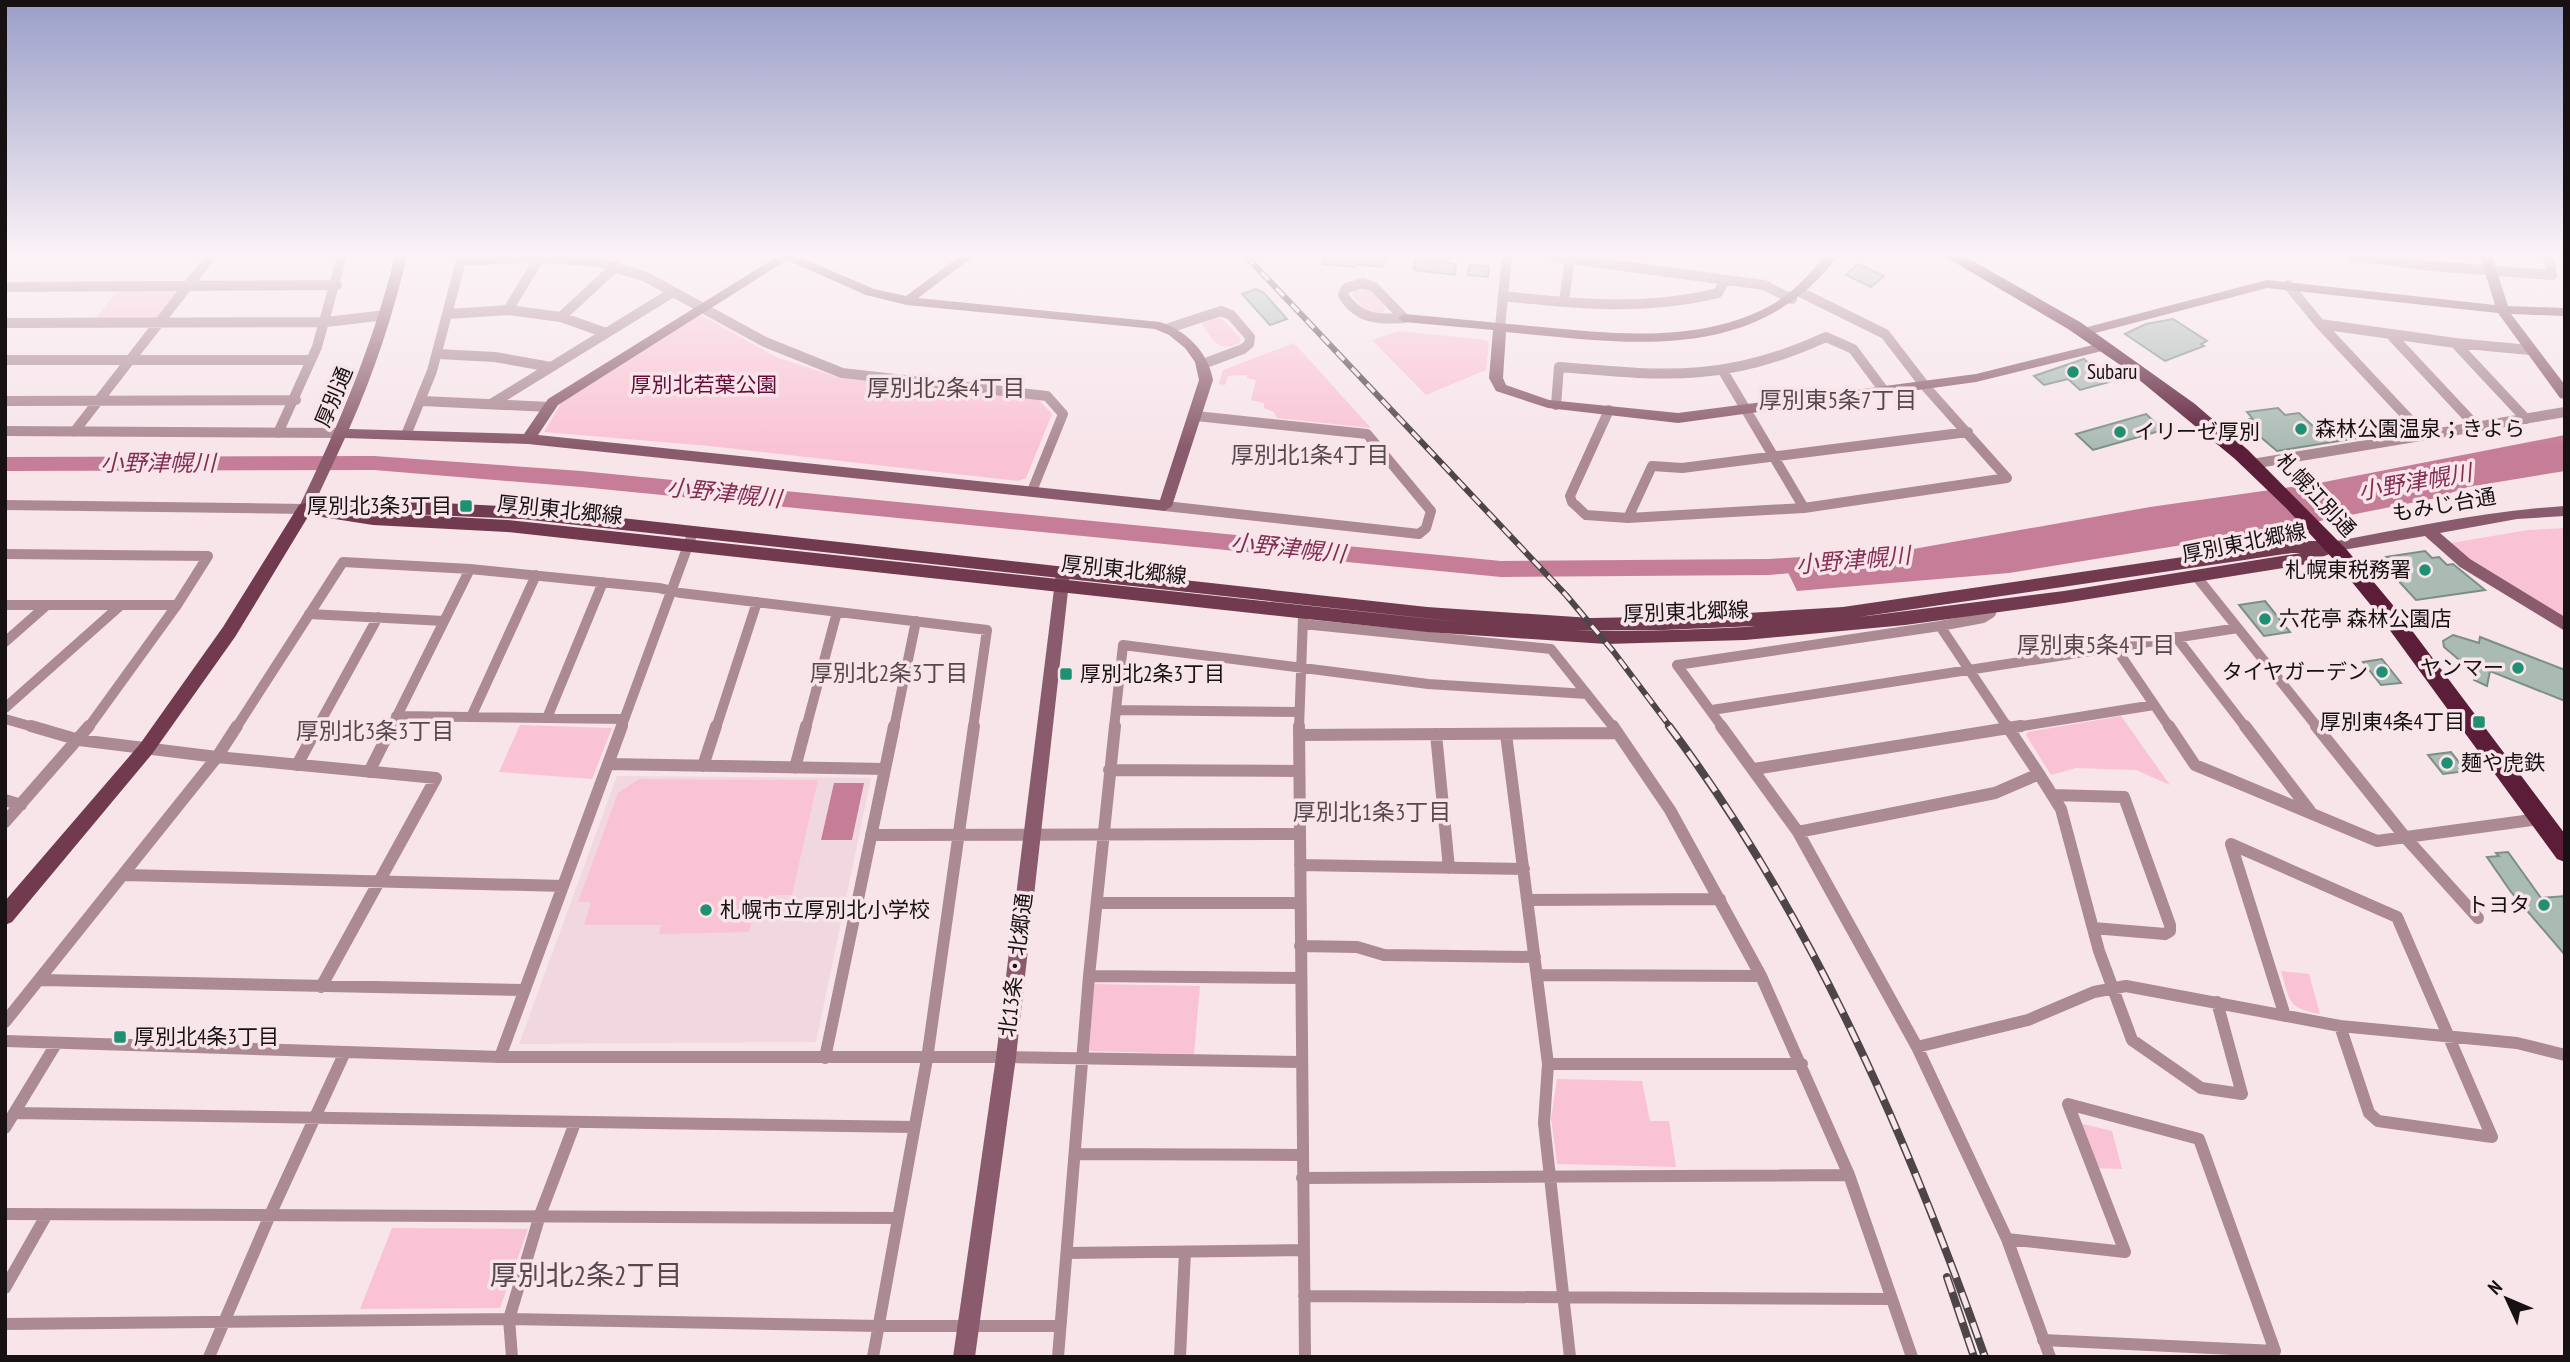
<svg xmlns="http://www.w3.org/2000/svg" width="2570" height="1362" viewBox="0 0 2570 1362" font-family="'PT Sans Narrow','Noto Sans JP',sans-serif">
  <rect width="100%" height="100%" fill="#f7e5ea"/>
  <path fill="#f1d7df" d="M617,776L871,778L816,1042L519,1044Z"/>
  <path fill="#fac3d5" d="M188,286L159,323H92L120,287Z
    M1362,288L1370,290L1385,307L1384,312C1370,318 1362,305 1353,296V290Z
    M701,315L776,357L840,378L1039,400L1052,414L1026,478L1018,481L710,446L544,432L561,403Z
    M1215,317L1223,319L1241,339L1240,343C1219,353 1214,341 1202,325L1204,321Z
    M1399,331L1487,340L1489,343L1486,370L1426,395L1372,340Z
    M1294,343L1371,428L1277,418L1274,412L1264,408V403L1251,400L1256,380L1247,378V375L1228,376L1225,385L1219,384L1223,370Z
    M2565,528V621L2469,560L2451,543L2528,530Z
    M2121,716L2170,785L2136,770L2076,768L2051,775L2026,735L2028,732Z
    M520,725L612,728L592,779L499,772Z
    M639,779L818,780L792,895H777L775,901L757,902L749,932L659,934L661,925H584L591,902H578L618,793Z
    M2281,971L2309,974L2320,1014C2287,1008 2290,1001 2281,971Z
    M1094,984L1200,986L1194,1054L1089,1051Z
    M1557,1079L1642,1081L1650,1121H1669L1676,1167L1557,1164L1551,1118Z
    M2079,1123L2112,1131L2122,1169L2095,1168Z
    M392,1228L528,1229L500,1308L360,1309Z"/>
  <path fill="#c67e98" d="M2565,435V471L2468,487L2436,498L2275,530L2009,573L1797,591L1782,560L1902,551L2150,507L2319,483Z
    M834,783H864L852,840H821Z"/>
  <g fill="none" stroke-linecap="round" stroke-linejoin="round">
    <path fill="#c67e98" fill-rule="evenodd" d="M374,456L581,471L1501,561L1769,559L1816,556L1824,558L1827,564L1824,570L1769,575L1501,577L581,487L374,470L5,471V457Z"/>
  </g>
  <path fill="#aabbb4" stroke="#7d8e87" stroke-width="2" d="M1323,256H1377L1385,257L1382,267L1355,264V267L1323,264Z
    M1416,259L1449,261L1448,264H1456L1455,275L1414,270Z
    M1858,264L1884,276L1871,287L1846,275Z
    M1469,265L1489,266L1488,277L1468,275Z
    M1256,289L1263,292L1287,319L1270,325L1242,294Z
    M2173,319L2207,341L2201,344L2204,346L2165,361L2125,334L2146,324Z
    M2084,359L2109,382L2080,390L2068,379L2044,385L2034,376Z
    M2278,408L2285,415L2299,413L2316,429L2344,425L2357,438L2277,451L2250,428L2255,427L2250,419H2253L2247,412Z
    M2146,414L2163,430L2093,450L2076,434Z
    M2425,551L2432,558L2439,557L2447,565L2453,564L2485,590L2416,600L2384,565L2392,563L2386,557Z
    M2265,601L2290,632L2264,636L2239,605Z
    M2453,635L2479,643L2480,637L2565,670V701L2490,671L2487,686L2474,680L2476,666L2458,659L2444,647L2443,641Z
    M2382,659L2401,683L2381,685L2363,662Z
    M2451,752L2466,771L2443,774L2428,755Z
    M2508,852L2541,898L2565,896V955L2511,892L2487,857L2499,856L2496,853Z"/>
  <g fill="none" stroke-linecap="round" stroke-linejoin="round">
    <path stroke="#ab8a94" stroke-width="10" d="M1549,256L1764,285L1792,299
      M2353,256L2431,266L2552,275L2548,256
      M1363,283L1374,287L1404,318C1378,320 1358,319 1343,295L1346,288Z
      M2288,285L2320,324L2424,435
      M5,287L337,285
      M1503,296C1576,304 1646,311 1718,293L1725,280
      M1564,301L1570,259
      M508,310L540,257
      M448,314L508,310L561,317L606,333
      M561,317L616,266
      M5,323L326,322L386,315
      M2320,324L2455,343L2530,350
      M1500,327L1507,256
      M1169,328L1221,311L1231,315L1250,337L1249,344L1243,349L1203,364
      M2390,334L2476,426
      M2455,343L2526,419
      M438,354L495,357L551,367
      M5,360H311
      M1723,371L1804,508
      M5,401L296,400
      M422,401L550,407
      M491,404L673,292
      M1556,405L1559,367C1665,376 1726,383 1826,337L1853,349L1885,392
      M1609,410L1570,496L1572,502L1586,515L1628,518L1804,508L2007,478L1925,386L1885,334L1800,292
      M5,431L342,433
      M74,432L211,256
      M278,433L317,347L342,256
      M406,435L432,371L461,261L539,257L597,262L646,277L765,342L842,373L1047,396L1063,414L1032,491
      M2252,464L2565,412
      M5,505L305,509
      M1165,506L1419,534L1426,528L1431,511L1367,434L1196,416
      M1628,518L1652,466L1682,468L1968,432
      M5,554L208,556L177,605L88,728
      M2196,576L2318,728
      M5,605H177
      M1992,607L1991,613L1983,618L1940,626L2008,728
      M309,614L444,621
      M1303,624L1551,649L1614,728
      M2176,637L2246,728
      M5,642L47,605
      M2115,647L2170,728
      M5,708L121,605
      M1117,710L1299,712
      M1712,710L2238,628
      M396,716L624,719
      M471,717L536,575
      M547,718L603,582
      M5,719L37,728
      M236,728L343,562L470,569L659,588L681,593L987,630L973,728
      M317,728L378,617
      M391,728L470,569
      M621,728L693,532
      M716,728L757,602
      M806,728L837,612
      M894,728L916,621
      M1114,728L1123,645L1428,684L1587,694
      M1299,728L1303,618
      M1723,728L1677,665L1940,626
      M2010,728L2154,705"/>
    <path stroke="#ab8a94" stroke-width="12" d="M31,726L79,740L217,757L436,778L321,987
      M1299,726L1305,1357
      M1613,726L1670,810L1761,976L1849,1175L1912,1357
      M1721,726L1798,832L1917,1047L2007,1239L2050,1357
      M2169,726L2195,765L2377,841L2539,819
      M2245,726L2310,811
      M2316,726L2405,837L2478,918
      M1436,734L1449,868
      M1506,734L1548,1064L1544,1123L1570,1357
      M1299,735L1618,733
      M608,764L885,769
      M297,765L318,726
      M703,766L716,726
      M795,768L806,726
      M1754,769L2021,726
      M1109,770L1299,771
      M369,772L392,726
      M2039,774L2061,809L2099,951L2132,1040L2201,1088L2242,1094L2217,1002
      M2052,795L2124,797L2170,925V931L2165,934L2093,928
      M5,800L21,805
      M5,822L89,726
      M1798,832L1995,793L2039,774L2007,726
      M871,835L1299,834
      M1300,865L1524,869
      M125,875L563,886
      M1527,900L1720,899
      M1097,903H1300
      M1300,946L1357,947L1384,955L1535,957
      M1537,975L1761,976
      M1089,976L1300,978
      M41,980L525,990
      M2285,1016L2231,844L2397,917L2492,1137L2378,1121L2369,1113L2340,1026
      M5,1022L217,757L237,726
      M5,1041L500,1057H1006L1300,1062
      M1917,1047L2028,1020L2094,992L2126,986L2340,1026L2517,1043L2565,1055
      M500,1057L622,726
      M825,1058L894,726
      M1548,1064H1802
      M14,1113L914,1127
      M5,1128L56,1044
      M1075,1154L1302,1155
      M1302,1178L1849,1175
      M5,1214L898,1218
      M2007,1239L2125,1252L2068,1104L2199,1139L2275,1351L2043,1340
      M1067,1253L1304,1250
      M5,1288L47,1214
      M1304,1296L1892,1299
      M5,1324L509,1319L879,1326H1060
      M209,1357L270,1215L345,1052
      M512,1357L509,1319L540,1215L575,1123
      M873,1357L927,1059L974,726
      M1058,1357L1089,976L1115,726
      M1180,1357L1185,1252"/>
    <path fill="#8a5b6c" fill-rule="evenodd" d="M395,256H407C393,315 374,373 349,429L524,434L548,399L778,256H797L874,289L906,296L960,256H974L918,298L1160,322C1187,331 1208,352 1213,380L1172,506L1165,511L528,444L345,438L310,513H300L298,509C338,427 373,345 395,256ZM787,260L866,295L907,305L1155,329L1169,335L1185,348L1195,362L1199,380L1160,500L538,435L558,405Z
      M1825,256H1838C1754,366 1627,343 1506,332L1503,378L1506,385L1549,400L1678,413L1976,374L2105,342L2111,346L2110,349L1976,382L1678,423L1548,408L1496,391L1489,378L1493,330L1404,322L1398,318L1404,314C1450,318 1496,323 1542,327C1617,334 1696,343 1766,308C1790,296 1808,276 1825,256Z
      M2480,256H2492L2508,306L2565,308V316L2511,314L2565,385V399L2560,398L2498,313L2267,288L2084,336L2078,332L2080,329L2267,280L2495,305Z
      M2565,506V516L2517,519L2440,533L2470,559L2565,617V631L2460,567L2425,536L2331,552L2324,547L2331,542C2409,528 2486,511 2565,506Z
      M1063,568L1070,573L1016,1057L975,1357H953L996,1057L1056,573Z"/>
    <path fill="#713a4f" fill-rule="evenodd" d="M384,500L522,507L1427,607L1591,618L1699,616L1843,607L2292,541H2331L2339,547L2337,551L2302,565L2064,603L1905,625L1745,640L1606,644L1427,632L507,532L373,525L309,515L235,637L152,754L12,922L5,925V901L140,744L223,627L299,505L305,503L340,508L341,503L347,501ZM365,512L522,519L1469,623L507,520ZM2292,553H2301L2064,591L1859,617ZM1755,626L1745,627C1688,630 1632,632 1575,630H1663Z"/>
    <path fill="#5b1d38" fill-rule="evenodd" d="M1944,256H1964L2080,322L2195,404L2248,450L2347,550L2392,604L2565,834V862L2557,859L2378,614L2334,560L2286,508L2235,459L2126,369L2068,329Z"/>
    <g stroke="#4d4547" stroke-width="6">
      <path id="rail-far1" d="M1246,256L1566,595L1613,651L1671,728"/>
    </g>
    <g stroke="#4d4547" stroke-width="8">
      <path id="rail" d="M1669,726C1811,915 1907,1136 1985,1357
        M1947,1277L1974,1357"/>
    </g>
    <use href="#rail-far1" stroke="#f7e5ea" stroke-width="3.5" stroke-dasharray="11" stroke-linecap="butt"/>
    <use href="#rail" stroke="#f7e5ea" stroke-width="5" stroke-dasharray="16" stroke-linecap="butt"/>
  </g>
  <linearGradient id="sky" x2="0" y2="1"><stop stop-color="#9a9ec8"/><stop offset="0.57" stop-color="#fbf3f6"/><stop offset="1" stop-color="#fbf3f6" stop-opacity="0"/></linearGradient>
  <rect width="2570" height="447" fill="url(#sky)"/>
  <g fill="#1f9072" stroke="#f7e5ea" stroke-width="2.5">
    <circle cx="2073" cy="372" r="7"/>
    <circle cx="2301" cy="429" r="7"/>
    <circle cx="2120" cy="432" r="7"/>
    <rect x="459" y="499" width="14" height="14" rx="3.5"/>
    <circle cx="2425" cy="570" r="7"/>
    <circle cx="2265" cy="619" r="7"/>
    <circle cx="2518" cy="668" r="7"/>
    <circle cx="2382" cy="672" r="7"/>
    <rect x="1059" y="667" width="14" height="14" rx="3.5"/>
    <rect x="2472" y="715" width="14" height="14" rx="3.5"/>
    <circle cx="2447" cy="763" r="7"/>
    <circle cx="2544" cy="905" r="7"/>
    <circle cx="706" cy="910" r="7"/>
    <rect x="113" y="1030" width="14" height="14" rx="3.5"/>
  </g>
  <g text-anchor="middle" stroke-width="7" stroke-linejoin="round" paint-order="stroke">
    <g font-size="21" fill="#171113" stroke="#f7e5ea" text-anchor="start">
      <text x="2087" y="379">Subaru</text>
      <text x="2315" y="436">森林公園温泉；きよら</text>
      <text x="2134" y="439">イリーゼ厚別</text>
      <text x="452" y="513" text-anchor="end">厚別北3条3丁目</text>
      <text x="2411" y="577" text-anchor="end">札幌東税務署</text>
      <text x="2279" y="626">六花亭 森林公園店</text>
      <text x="2504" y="675" text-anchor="end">ヤンマー</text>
      <text x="2368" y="679" text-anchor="end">タイヤガーデン</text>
      <text x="1080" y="681">厚別北2条3丁目</text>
      <text x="2465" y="729" text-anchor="end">厚別東4条4丁目</text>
      <text x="2461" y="770">麺や虎鉄</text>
      <text x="2530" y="912" text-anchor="end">トヨタ</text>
      <text x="720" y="917">札幌市立厚別北小学校</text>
      <text x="134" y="1044">厚別北4条3丁目</text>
    </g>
    <g font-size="21" fill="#650d39" stroke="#f7e5ea">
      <text x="704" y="392">厚別北若葉公園</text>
    </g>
    <g font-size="21" fill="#171113" stroke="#f7e5ea">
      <text transform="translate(334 397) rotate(-67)" y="7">厚別通</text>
      <text transform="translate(2316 495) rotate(47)" y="7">札幌江別通</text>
      <text transform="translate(2444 505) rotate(-10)" y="7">もみじ台通</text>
      <text transform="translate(560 510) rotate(6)" y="7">厚別東北郷線</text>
      <text transform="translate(2244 543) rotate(-11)" y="7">厚別東北郷線</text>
      <text transform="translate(1124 570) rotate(6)" y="7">厚別東北郷線</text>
      <text transform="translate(1686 612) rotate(-2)" y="7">厚別東北郷線</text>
      <text transform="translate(1016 965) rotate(-83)" y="7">北13条・北郷通</text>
    </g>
    <g font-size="23" fill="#57484d" stroke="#f7e5ea">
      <text x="946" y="396">厚別北2条4丁目</text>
      <text x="1838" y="408">厚別東5条7丁目</text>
      <text x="1310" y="463">厚別北1条4丁目</text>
      <text x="2096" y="653">厚別東5条4丁目</text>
      <text x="889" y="681">厚別北2条3丁目</text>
      <text x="375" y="739">厚別北3条3丁目</text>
      <text x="1372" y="820">厚別北1条3丁目</text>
    </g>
    <g font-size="23" font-style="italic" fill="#842d53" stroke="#f7e5ea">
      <text x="158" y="471">小野津幌川</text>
      <text transform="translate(2415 482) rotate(-10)" y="8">小野津幌川</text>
      <text transform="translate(724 493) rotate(6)" y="8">小野津幌川</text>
      <text transform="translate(1288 548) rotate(6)" y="8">小野津幌川</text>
      <text transform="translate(1853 560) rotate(-5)" y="8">小野津幌川</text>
    </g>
    <g font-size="28" fill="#57484d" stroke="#f7e5ea">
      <text x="586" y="1285">厚別北2条2丁目</text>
    </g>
  </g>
  <rect width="2570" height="1362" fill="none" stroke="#171113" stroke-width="14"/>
  <g transform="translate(2507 1299) rotate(314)" stroke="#f7e5ea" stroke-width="5" paint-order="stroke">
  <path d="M0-5L12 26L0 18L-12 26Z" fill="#171113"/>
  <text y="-10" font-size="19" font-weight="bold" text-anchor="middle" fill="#171113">N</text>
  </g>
</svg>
